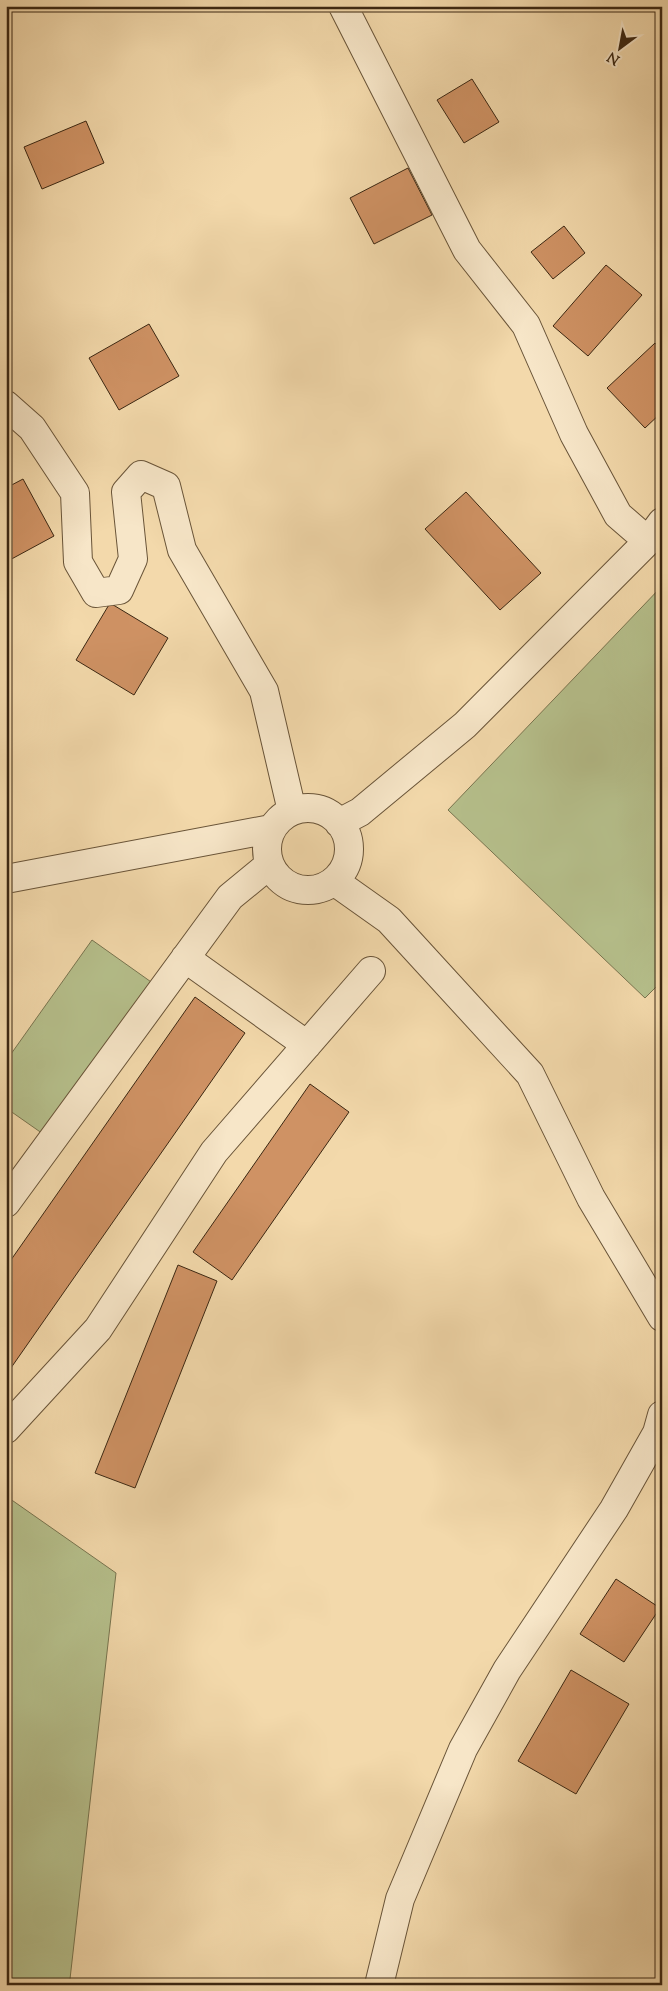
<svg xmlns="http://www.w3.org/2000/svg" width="668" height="1991" viewBox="0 0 668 1991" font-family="'Sorts Mill Goudy',serif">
  <rect width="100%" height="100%" fill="#f3d9ab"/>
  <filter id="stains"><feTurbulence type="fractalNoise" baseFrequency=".004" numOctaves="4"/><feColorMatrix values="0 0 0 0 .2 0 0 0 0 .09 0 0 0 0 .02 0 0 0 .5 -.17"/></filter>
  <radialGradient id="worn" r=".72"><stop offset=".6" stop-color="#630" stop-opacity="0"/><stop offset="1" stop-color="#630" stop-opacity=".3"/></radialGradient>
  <path fill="#b6c08c" stroke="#78744f" d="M662,586V981L645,998L448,810Z
    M92,940L154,984L46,1136L6,1108V1061Z
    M6,1496L116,1573L70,1979L77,1985H6Z"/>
  <path fill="#cf9264" stroke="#3b2712" d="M472,79L499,122L464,143L437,100Z
    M86,121L104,163L42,189L24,147Z
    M408,168L432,215L374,244L350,198Z
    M564,226L585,253L553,279L531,252Z
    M606,265L642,295L588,356L553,326Z
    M149,324L179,376L119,410L89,358Z
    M655,343L662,351V412L645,428L607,388Z
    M23,479L54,536L6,562V488Z
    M466,492L541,573L500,610L425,529Z
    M110,603L168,638L134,695L76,660Z
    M195,997L245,1033L6,1375V1267Z
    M310,1084L349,1112L232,1280L193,1252Z
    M178,1265L217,1281L135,1488L95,1473Z
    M616,1579L660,1608L624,1662L580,1634Z
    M571,1670L629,1704L576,1794L518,1761Z"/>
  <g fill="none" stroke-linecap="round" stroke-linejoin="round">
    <g stroke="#695438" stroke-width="30">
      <path id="minor" d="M343,6L467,250L526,325L574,434L618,515L648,541
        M6,405L32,428L75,493L78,562L96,593L119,590L133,559L126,492L141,475L166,486L182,550L264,691L292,811
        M267 849a41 41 0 1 1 82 0a41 41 0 1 1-82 0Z
        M339,823L360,812L465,725L648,541L662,522
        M6,879L271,829
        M334,881L389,920L530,1074L591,1198L662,1317
        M185,958L307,1045
        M6,1203L230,897L269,865
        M6,1429L98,1329L214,1152L371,971
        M379,1985L400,1899L463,1749L507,1670L614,1509L657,1433L662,1415"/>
    </g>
    <use href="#minor" stroke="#f7e6c8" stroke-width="28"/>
  </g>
  <rect width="668" height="1991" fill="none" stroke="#f3d9ab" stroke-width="25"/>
  <rect x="8" y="8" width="653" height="1976" fill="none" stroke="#3b2712" stroke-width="2.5"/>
  <rect x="12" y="12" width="643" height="1966" fill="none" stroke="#3b2712"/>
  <g transform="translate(620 48) rotate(212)" stroke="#f7e6c8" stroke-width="4" paint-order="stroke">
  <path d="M0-4L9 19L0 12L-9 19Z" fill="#3b2712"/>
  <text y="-8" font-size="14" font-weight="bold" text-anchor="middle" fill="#3b2712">N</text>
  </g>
  <rect width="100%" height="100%" filter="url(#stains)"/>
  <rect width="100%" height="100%" fill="url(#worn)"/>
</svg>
